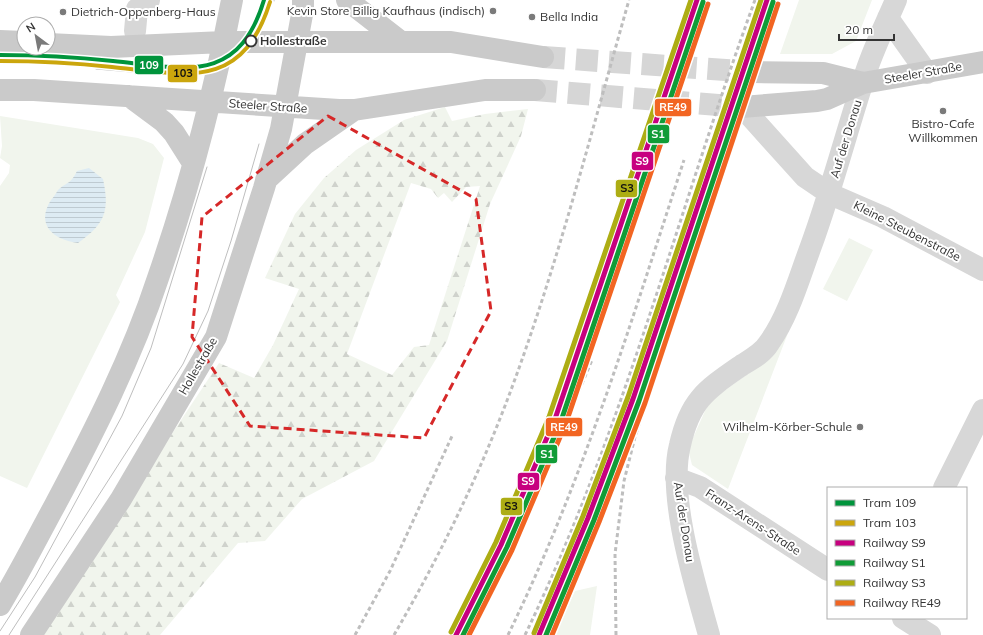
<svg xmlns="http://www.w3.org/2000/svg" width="983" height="635" viewBox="0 0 983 635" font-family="Mulish,sans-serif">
  <defs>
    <pattern id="forest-firs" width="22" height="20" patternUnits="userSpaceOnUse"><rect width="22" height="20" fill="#f1f5ed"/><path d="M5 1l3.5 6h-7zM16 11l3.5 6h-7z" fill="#cfd2cc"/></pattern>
    <pattern id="water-rules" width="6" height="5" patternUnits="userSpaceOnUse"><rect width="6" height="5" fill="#ddebf3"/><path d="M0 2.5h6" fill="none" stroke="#becad1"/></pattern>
  </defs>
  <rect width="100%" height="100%" fill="#fff"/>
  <path fill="#f1f5ed" d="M799,0H872L856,41L832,54H780Z
    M0,116L138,138L153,144L164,158L145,232L116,295L120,302L27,488L0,476V186L9,173L10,165L0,158L2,146Z
    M849,238L873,250L847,301L823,289Z
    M788,333L728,489L692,465L688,449L709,402L764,362Z
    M597,586L590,635H555L575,591Z"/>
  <path fill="url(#forest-firs)" fill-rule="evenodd" d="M445,107L452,121L485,114L528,109L521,136L490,204L447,341L374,461L302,499L265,541L238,543L160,635H38L219,363L254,378L273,345L299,289L265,278L295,214L324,178L356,150L404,120ZM411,183L431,189L438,198L444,193L452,202L466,187L480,186L429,345L414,347L392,375L347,354Z"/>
  <path fill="url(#water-rules)" d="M89,168L103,179C110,211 105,224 78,243C54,240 35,225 51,200C54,197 56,193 58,190C68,181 70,185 77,171Z"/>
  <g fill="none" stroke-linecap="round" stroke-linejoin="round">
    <path stroke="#d6d6d6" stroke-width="22" stroke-dasharray="22 11" stroke-linecap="butt" d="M543,57L753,72
      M535,90L742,107"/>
    <path stroke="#d7d7d7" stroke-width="22" d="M888,18L927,73
      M135,31L137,9L149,0
      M742,107L805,177L830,194L883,217L983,270
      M676,478L700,487L828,570
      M944,488L983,410
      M903,618L930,635
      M709,635C695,584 667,496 680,445C690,400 706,390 742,365C752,359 763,353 769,343C789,315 799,278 811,246C831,191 846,134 864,78C872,51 885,26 896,0"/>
    <path stroke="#cacaca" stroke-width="22" d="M347,0L401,42
      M0,41L24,42
      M48,44L111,47L224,42H451L543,57
      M753,72L823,73L863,83
      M0,90H34L339,110H354L485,90H535
      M129,96L164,122L174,133L193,163
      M742,107L817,101L827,99L863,83L983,62
      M266,180L305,144L354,110
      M0,605C20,572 37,538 55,505C94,432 132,357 158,278C189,188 214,94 232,0
      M31,635L121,499L216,337L264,188L281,129L303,9V0"/>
    <path stroke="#bebebe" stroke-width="1" d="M274,1V0
      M96,69L191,77
      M0,631L35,577L122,416L151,348L207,167
      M9,635L183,364L208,311L231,241L259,144"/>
    <path stroke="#bebebe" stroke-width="3" stroke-dasharray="4 3" stroke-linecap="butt" d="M355,635L390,571L453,434
      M394,635C438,559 477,480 508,398C557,268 591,133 629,0
      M458,635L546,469L592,360
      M508,635C582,483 632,320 684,160
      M525,635C623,432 678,211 755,0
      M616,635L615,554L624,481L635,437L680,297L708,175"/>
    <g stroke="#fff" stroke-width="8">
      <path id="rail-1" d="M456,635L501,545L555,419L697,0
        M539,635L588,518L633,399L767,0"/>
    </g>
    <g stroke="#fff" stroke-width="8">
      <path id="rail-2" d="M463,635L507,547L561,421L703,2
        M546,635L594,520L639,401L773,2"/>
    </g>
    <g stroke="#fff" stroke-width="8">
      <path id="rail-3" d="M451,632L496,542L549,417L691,0
        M534,633L583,516L628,397L761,0"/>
    </g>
    <g stroke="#fff" stroke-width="8">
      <path id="rail-4" d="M469,635L512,550L566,423L708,4
        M552,635L599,522L645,403L778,4"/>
    </g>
    <use href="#rail-1" stroke="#c7007f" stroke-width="5"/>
    <use href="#rail-2" stroke="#109c37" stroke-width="5"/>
    <use href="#rail-3" stroke="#adad14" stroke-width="5"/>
    <use href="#rail-4" stroke="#f26522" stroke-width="5"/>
    <g stroke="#fff" stroke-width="7">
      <path id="tram-1" d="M0,55C38,55 75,57 113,61C184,68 238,86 264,0"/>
    </g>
    <g stroke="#fff" stroke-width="7">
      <path id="tram-2" d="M0,61C37,61 75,63 112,67C187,75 242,91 270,2"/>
    </g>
    <use href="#tram-1" stroke="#00943c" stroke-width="4"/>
    <use href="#tram-2" stroke="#cba60d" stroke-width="4"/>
  </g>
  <path fill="none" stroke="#d62828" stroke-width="3" stroke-dasharray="8 5" stroke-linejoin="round" d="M328,116L476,199L491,311L424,438L250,426L192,337L202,217Z"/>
  <g fill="#7a7a7a" stroke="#fff" stroke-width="1.5">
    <circle cx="493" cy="11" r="4"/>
    <circle cx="63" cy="12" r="4"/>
    <circle cx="532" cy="17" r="4"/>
    <circle cx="943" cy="111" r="4"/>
    <circle cx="860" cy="427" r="4"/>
  </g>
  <circle fill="#fff" stroke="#333" stroke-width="2" cx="251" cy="41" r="5.5"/>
  <g text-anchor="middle" stroke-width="4" stroke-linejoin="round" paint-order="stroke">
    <g font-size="12" fill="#333" stroke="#fff" text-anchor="end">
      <text x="485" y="15">Kevin Store Billig Kaufhaus (indisch)</text>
      <text x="71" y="16" text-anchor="start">Dietrich-Oppenberg-Haus</text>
      <text x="540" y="21" text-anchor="start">Bella India</text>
      <text x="943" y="128" text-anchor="middle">Bistro-Cafe<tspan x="943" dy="14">Willkommen</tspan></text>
      <text x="852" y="431">Wilhelm-Körber-Schule</text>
    </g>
    <g font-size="12" font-weight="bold" fill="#333" stroke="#fff" text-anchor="start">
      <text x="260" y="45">Hollestraße</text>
    </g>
    <g font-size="12" fill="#333" stroke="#fff">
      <text transform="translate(923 73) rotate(-10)" y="4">Steeler Straße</text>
      <text transform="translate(268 106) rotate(4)" y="4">Steeler Straße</text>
      <text transform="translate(846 139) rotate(-73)" y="4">Auf der Donau</text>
      <text transform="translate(907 231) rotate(27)" y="4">Kleine Steubenstraße</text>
      <text transform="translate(198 366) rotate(-60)" y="4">Hollestraße</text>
      <text transform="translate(684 522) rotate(81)" y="4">Auf der Donau</text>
      <text transform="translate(753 522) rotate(33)" y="4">Franz-Arens-Straße</text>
    </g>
  </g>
  <g stroke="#fff" stroke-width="1.5">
    <rect x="134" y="55" width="30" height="20" rx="4" fill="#00943c"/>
    <rect x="167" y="64" width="31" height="19" rx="4" fill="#cba60d"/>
    <rect x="654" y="98" width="38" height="19" rx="4" fill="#f26522"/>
    <rect x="647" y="124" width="23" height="20" rx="4" fill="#109c37"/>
    <rect x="631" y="151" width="23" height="20" rx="4" fill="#c7007f"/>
    <rect x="615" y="179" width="23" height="19" rx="4" fill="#adad14"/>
    <rect x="545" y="417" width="38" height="20" rx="4" fill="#f26522"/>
    <rect x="535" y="444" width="23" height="20" rx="4" fill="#109c37"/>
    <rect x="517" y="472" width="23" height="19" rx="4" fill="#c7007f"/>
    <rect x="500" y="497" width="23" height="19" rx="4" fill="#adad14"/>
  </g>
  <g font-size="11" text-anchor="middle" font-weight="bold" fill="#fff">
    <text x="149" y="69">109</text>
    <text x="673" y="111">RE49</text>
    <text x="658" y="138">S1</text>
    <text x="642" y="165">S9</text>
    <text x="564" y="431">RE49</text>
    <text x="547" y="458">S1</text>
    <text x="528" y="485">S9</text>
  </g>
  <g font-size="11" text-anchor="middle" font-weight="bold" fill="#111">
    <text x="183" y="77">103</text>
    <text x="627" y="192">S3</text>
    <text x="511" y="510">S3</text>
  </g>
  <rect x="827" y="487" width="140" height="132" fill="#ffffff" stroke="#adadad"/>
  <rect x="835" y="500" width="20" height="6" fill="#00943c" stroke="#adadad"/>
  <text x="863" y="507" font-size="12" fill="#333333">Tram 109</text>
  <rect x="835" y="520" width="20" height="6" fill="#cba60d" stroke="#adadad"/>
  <text x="863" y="527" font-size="12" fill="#333333">Tram 103</text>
  <rect x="835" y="540" width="20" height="6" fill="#c7007f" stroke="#adadad"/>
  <text x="863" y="547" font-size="12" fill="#333333">Railway S9</text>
  <rect x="835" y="560" width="20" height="6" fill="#109c37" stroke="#adadad"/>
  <text x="863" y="567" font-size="12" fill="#333333">Railway S1</text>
  <rect x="835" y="580" width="20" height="6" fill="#adad14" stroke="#adadad"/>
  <text x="863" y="587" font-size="12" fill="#333333">Railway S3</text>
  <rect x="835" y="600" width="20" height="6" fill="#f26522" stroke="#adadad"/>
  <text x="863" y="607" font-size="12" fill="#333333">Railway RE49</text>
  <g transform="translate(36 36) rotate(328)"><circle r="19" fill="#ffffff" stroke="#adadad"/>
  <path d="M0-3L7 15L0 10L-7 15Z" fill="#7a7a7a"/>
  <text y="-6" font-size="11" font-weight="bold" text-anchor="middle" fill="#333333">N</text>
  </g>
  <path d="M839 34v6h55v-6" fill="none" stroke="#333333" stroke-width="2"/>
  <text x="845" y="34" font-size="12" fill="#333333" stroke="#ffffff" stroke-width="3" paint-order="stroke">20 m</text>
</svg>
